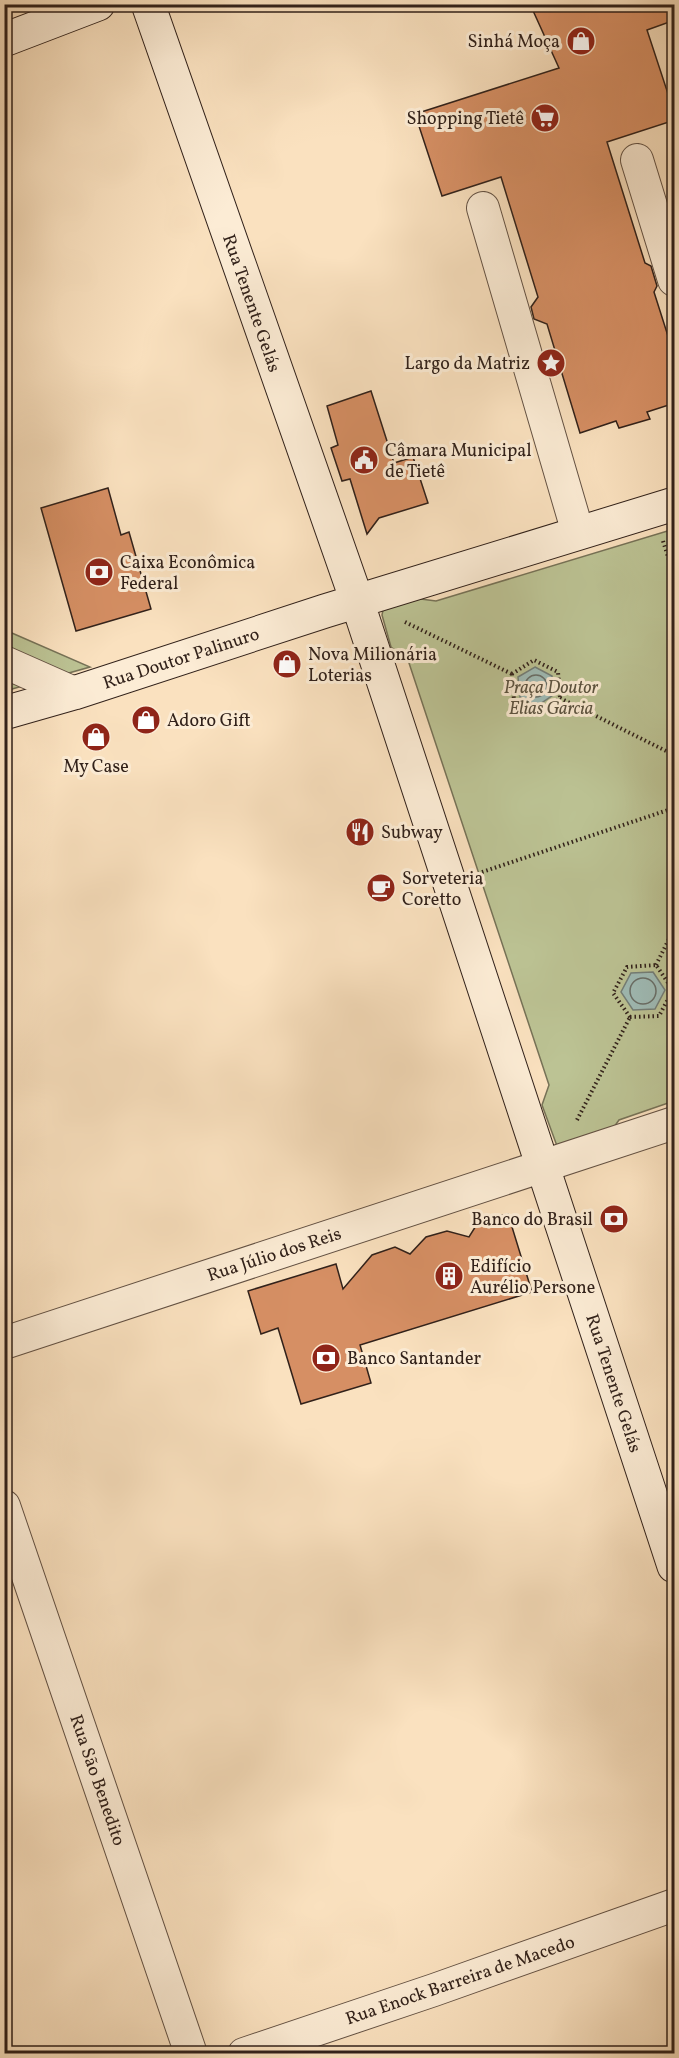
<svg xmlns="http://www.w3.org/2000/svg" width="679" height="2058" viewBox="0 0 679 2058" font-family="Vollkorn,serif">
  <rect width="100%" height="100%" fill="#fae1bf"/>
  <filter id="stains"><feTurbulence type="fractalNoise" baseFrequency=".00333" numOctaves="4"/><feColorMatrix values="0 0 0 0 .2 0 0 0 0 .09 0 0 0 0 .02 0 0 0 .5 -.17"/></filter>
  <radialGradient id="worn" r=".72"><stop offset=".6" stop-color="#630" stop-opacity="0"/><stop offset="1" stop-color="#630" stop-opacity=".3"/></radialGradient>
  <path fill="#bcc394" stroke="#767257" stroke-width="1.5" d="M674,529V1101L619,1120L607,1137L557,1146L542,1105L549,1085L408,660L391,647L382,615L383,610L413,598L436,601Z
    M5,630L90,667L5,691Z"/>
  <path fill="#9fbcb7" stroke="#737e78" stroke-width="1.5" d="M535,667L552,676L553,695L537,706L520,697L518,677Z
    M653,972L665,990L655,1009L633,1010L621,992L631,973Z"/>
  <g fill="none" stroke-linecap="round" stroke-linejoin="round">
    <path stroke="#686e68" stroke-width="1.5" d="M525 686a11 11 0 1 1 22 0a11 11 0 1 1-22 0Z
      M630 991a13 13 0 1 1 26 0a13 13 0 1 1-26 0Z"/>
  </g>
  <path fill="#d68f64" stroke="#31211a" stroke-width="1.5" d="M530,4H675V20L647,30L675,115V120L607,142L645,263L651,266L657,286L654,292L675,358V403L647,412L650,419L619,428L616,421L580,433L547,324L534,319L531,307L538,297L501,177L442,196L415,114L559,68Z
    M371,391L394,463L413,457L428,503L379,518L367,534L350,479L342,481L331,448L338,445L327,406Z
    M108,488L121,535L129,532L151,609L76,631L41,508Z
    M508,1214L532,1292L360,1345L371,1383L301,1404L278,1328L261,1334L248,1291L336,1264L343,1289L372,1255L395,1247L410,1254L426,1237L447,1231L469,1237L479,1221Z"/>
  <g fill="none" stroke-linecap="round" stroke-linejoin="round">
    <g stroke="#635143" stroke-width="34">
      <path id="street" d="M637,160L674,280
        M483,208L578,533
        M4,662L74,693
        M4,1343L674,1123
        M4,1506L191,2054
        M244,2054L434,1990L674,1905"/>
    </g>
    <g stroke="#31211a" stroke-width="35">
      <path id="secondary" d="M148,4L357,601L674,1566
        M4,40L98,4
        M4,713L74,693L325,611L674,504"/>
    </g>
    <path stroke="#31211a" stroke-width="4" stroke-dasharray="1.5 3" stroke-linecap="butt" d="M663,541L674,575
      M405,622L512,674
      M512,674L514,701L537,713L560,698
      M512,674L534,660L558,672L560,698
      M560,698L674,755
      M482,872L674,808
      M656,965L674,929
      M630,1017L613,993L627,967L656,965
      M630,1017L659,1016L673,990L656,965
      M577,1120L630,1017"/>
    <use href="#street" stroke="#fcecd5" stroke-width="32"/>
    <use href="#secondary" stroke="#fcecd5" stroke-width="33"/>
  </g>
  <defs>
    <g id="shop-disc" transform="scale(1.5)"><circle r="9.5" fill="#8f2418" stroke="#fcecd5"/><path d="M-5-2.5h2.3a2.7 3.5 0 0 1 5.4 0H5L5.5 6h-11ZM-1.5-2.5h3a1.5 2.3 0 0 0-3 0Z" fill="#fff"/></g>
    <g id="supermarket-disc" transform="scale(1.5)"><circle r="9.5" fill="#8f2418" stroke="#fcecd5"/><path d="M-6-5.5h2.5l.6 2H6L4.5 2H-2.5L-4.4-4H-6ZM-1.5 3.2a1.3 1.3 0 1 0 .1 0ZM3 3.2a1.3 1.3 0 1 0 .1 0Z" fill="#fff"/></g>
    <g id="sight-disc" transform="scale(1.5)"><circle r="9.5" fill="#8f2418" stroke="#fcecd5"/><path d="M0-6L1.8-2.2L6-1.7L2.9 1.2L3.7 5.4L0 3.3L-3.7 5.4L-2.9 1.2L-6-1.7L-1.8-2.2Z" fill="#fff"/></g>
    <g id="civic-disc" transform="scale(1.5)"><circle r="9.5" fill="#8f2418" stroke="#fcecd5"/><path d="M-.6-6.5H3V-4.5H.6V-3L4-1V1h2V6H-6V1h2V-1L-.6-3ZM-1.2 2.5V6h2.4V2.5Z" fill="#fff"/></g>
    <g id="bank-disc" transform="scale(1.5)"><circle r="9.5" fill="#8f2418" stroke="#fcecd5"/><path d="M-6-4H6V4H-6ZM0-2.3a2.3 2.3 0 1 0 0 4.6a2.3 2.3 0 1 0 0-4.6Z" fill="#fff"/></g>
    <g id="restaurant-disc" transform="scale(1.5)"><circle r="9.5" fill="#8f2418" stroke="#fcecd5"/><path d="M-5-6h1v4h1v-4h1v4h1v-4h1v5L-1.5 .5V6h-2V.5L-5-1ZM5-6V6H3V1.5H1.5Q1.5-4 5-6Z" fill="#fff"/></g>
    <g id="cafe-disc" transform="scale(1.5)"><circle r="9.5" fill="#8f2418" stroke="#fcecd5"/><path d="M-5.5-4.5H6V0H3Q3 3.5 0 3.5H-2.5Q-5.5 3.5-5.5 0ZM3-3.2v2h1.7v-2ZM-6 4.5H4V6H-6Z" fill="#fff"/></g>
    <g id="building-disc" transform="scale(1.5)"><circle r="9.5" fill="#8f2418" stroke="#fcecd5"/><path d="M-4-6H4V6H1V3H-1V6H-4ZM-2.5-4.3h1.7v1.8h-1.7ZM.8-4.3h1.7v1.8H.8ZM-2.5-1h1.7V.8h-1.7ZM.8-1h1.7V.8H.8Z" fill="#fff"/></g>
  </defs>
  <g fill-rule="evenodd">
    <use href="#shop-disc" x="581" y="41"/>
    <use href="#supermarket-disc" x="545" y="118"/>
    <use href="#sight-disc" x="551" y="363"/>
    <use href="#civic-disc" x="364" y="460"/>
    <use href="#bank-disc" x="99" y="572"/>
    <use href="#shop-disc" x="287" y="664"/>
    <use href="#shop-disc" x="146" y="720"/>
    <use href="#shop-disc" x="96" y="737"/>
    <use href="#restaurant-disc" x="360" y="832"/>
    <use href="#cafe-disc" x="381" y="888"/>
    <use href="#bank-disc" x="614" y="1219"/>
    <use href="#building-disc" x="449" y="1276"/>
    <use href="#bank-disc" x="326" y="1358"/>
  </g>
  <g text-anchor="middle" stroke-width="6" stroke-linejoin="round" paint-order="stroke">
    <g font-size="18" fill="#31211a" stroke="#fcecd5" text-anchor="start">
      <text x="560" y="47" text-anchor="end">Sinhá Moça</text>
      <text x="524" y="124" text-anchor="end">Shopping Tietê</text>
      <text x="530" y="369" text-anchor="end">Largo da Matriz</text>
      <text x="385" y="456">Câmara Municipal<tspan x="385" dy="21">de Tietê</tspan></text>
      <text x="120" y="568">Caixa Econômica<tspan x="120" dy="21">Federal</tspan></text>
      <text x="308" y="660">Nova Milionária<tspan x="308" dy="21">Loterias</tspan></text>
      <text x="167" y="726">Adoro Gift</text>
      <text x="96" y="772" text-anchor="middle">My Case</text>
      <text x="381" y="838">Subway</text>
      <text x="402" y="884">Sorveteria<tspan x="402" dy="21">Coretto</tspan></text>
      <text x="593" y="1225" text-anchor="end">Banco do Brasil</text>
      <text x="470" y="1272">Edifício<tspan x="470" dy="21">Aurélio Persone</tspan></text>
      <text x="347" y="1364">Banco Santander</text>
    </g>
    <g font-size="18" fill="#31211a" stroke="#fcecd5">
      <text transform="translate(252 303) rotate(71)" y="6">Rua Tenente Gelás</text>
      <text transform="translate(181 658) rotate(-18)" y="6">Rua Doutor Palinuro</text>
      <text transform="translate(274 1254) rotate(-18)" y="6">Rua Júlio dos Reis</text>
      <text transform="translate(614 1383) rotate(72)" y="6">Rua Tenente Gelás</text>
      <text transform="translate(98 1780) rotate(71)" y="6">Rua São Benedito</text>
      <text transform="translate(460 1980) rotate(-19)" y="6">Rua Enock Barreira de Macedo</text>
    </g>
    <g font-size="18" font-style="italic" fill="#5b523f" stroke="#fcecd5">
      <text x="551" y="693">Praça Doutor<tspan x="551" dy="21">Elias Garcia</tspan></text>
    </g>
  </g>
  <rect width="679" height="2058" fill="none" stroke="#fae1bf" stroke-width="24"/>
  <rect x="6" y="6" width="667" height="2046" fill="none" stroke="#31211a" stroke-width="3"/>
  <rect x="12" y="12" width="655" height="2034" fill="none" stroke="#31211a" stroke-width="1.5"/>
  <rect width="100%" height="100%" filter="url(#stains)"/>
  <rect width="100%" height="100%" fill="url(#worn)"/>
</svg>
